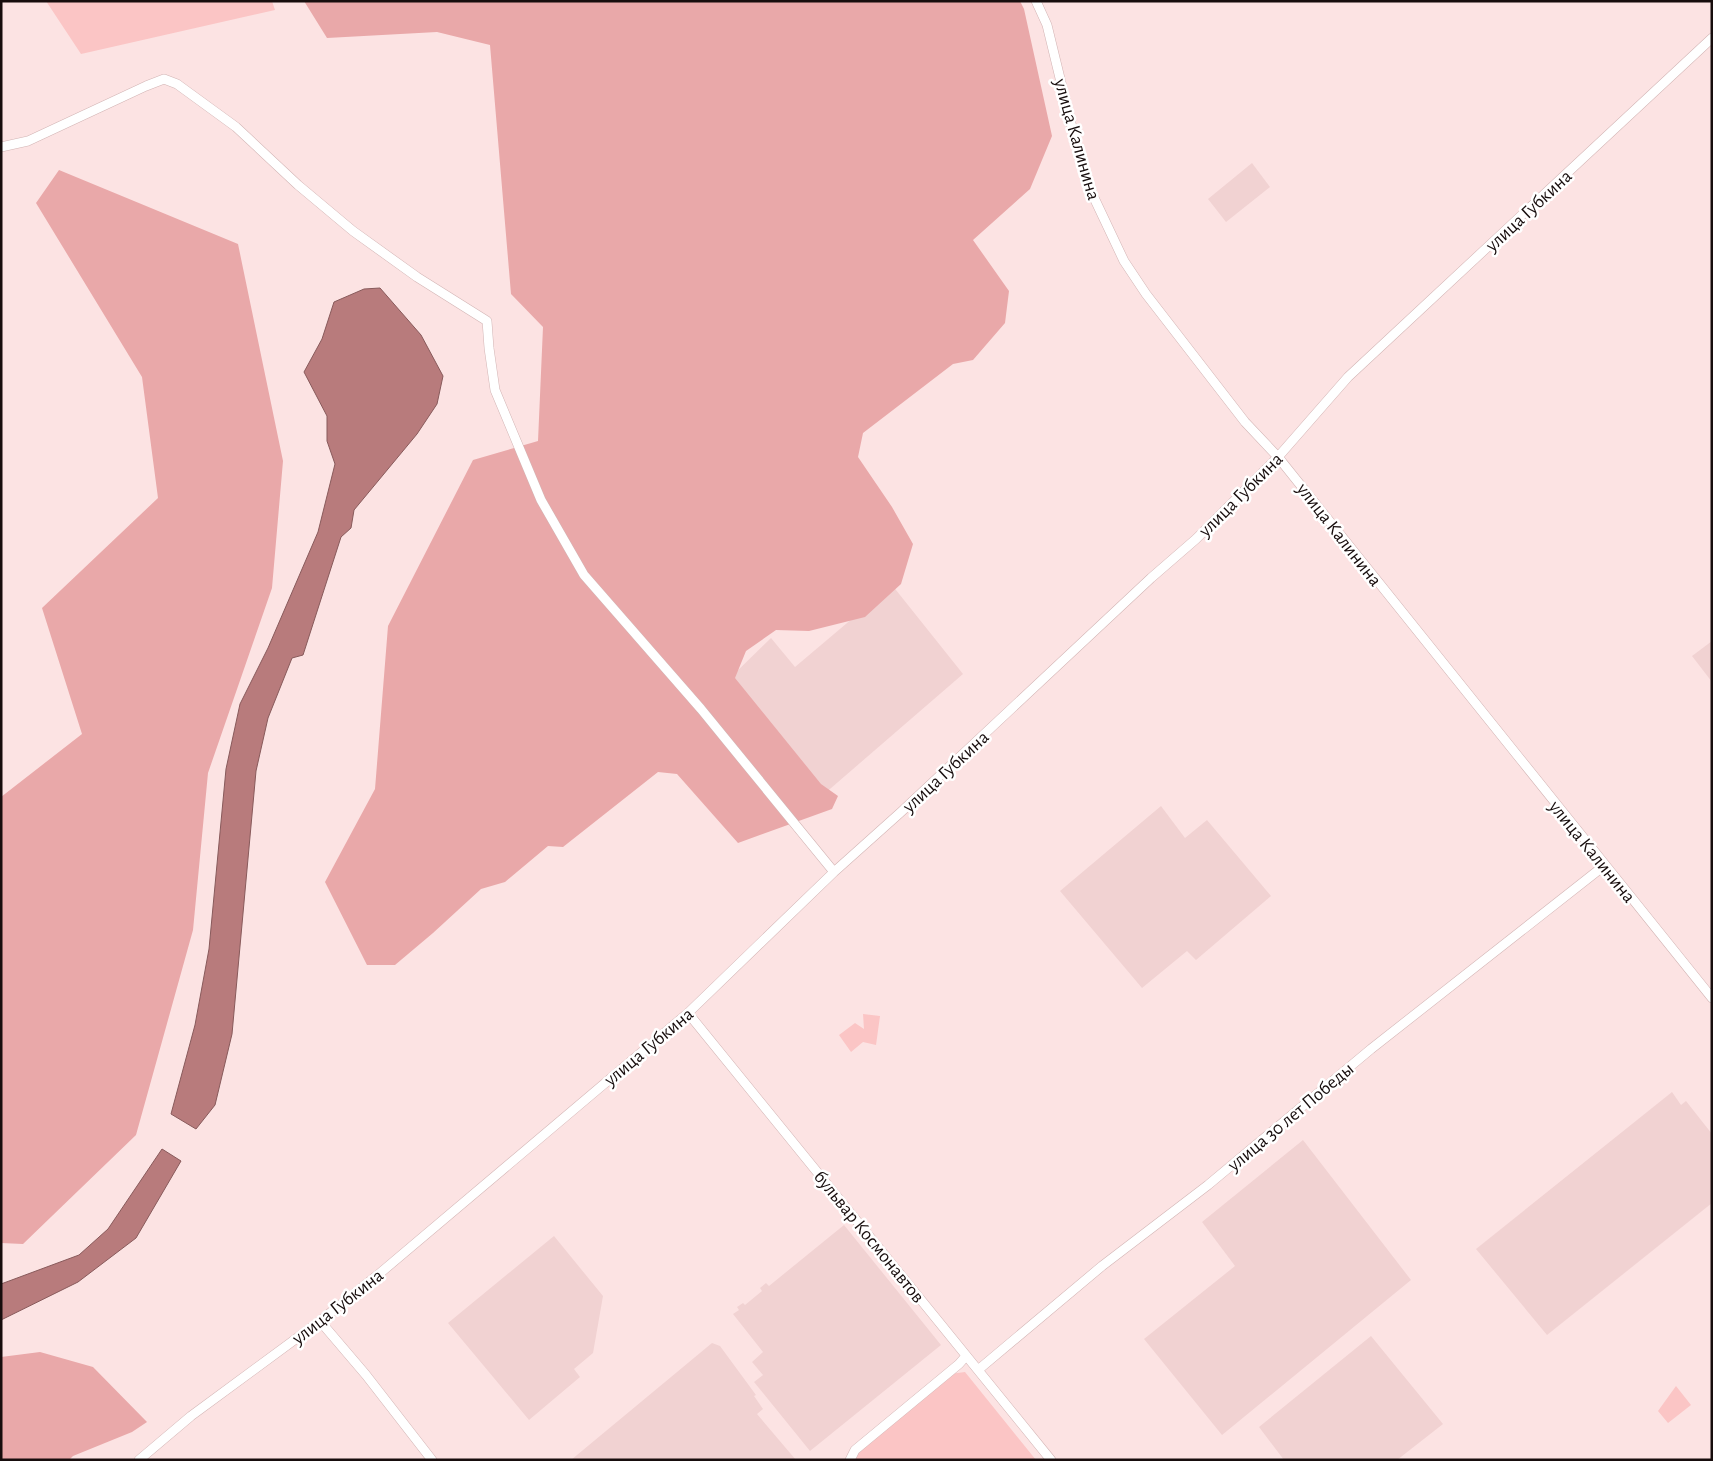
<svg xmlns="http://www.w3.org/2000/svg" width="1713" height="1461" viewBox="0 0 1713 1461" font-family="'Alegreya Sans',sans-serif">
  <rect width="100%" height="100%" fill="#fce3e3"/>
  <path fill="#f1d2d2" d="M1252,163L1270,187L1226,222L1208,199Z
    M892,585L963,674L823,795L729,679L771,638L795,667Z
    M1712,641V682L1692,656Z
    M1161,806L1185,838L1207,820L1271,896L1196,960L1187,951L1142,988L1060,891Z
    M1672,1092L1681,1105L1686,1101L1712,1134V1203L1547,1335L1476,1249Z
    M1303,1140L1411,1280L1222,1435L1144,1339L1235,1266L1202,1222Z
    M844,1225L941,1345L810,1451L754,1382L763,1375L752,1362L763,1352L733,1314L739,1310L737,1307L743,1303L745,1305L762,1291L760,1288L766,1283L769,1286Z
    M554,1236L603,1296L593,1353L574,1369L580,1377L529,1420L448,1323Z
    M1371,1336L1443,1424L1397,1460H1284L1259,1427Z
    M712,1343L720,1346L756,1395L754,1396L763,1409L757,1414L796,1460H571Z"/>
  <path fill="#fbc5c5" d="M46,1H272L275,10L81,54Z
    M863,1014L880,1016L876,1045L863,1042L851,1052L839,1035L855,1023L864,1029Z
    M965,1372L1036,1460H856L857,1454L950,1374Z
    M1676,1386L1691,1405L1668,1423L1658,1411Z"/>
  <path fill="#e9a8a9" d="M304,1H1020L1024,9L1052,136L1030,189L973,240L1009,291L1005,323L973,360L953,364L863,433L858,457L892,507L913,544L901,584L865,617L809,631L776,630L746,651L735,678L821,784L838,796L832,809L738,843L677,774L658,772L563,847L548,846L505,882L481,889L433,933L395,965H367L325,882L375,789L388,626L473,460L538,441L543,327L511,294L490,45L437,32L327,38Z
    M59,170L238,244L283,461L272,588L208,773L193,930L136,1135L23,1244L1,1243V797L82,734L42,608L158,498L142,377L36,203Z
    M40,1352L93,1367L147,1422L132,1432L73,1456L69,1460H1V1357Z"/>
  <path fill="#b87b7c" stroke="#885a5b" d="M380,288L421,335L443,376L437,404L417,434L354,510L351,528L341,537L303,655L292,658L268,718L256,771L232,1034L215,1105L196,1129L171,1114L195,1025L209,949L226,769L240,704L268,648L318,532L335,464L327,441V416L304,372L322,339L334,302L364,289Z
    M162,1149L181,1161L136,1238L78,1282L1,1320V1284L79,1255L108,1229Z"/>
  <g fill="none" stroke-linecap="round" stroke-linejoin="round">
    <g stroke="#d2b4b4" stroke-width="10">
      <path id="minor" d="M1036,1L1047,25L1079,156L1088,185L1124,261L1146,294L1245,422L1278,457L1712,998
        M1,147L28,141L146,86L164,79L177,84L236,127L298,185L353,231L417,277L487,321L489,348L495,390L541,500L584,575L701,709L834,872
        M688,1013L1051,1460
        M320,1321L366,1375L432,1460
        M978,1370L1102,1266L1208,1185L1371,1049L1605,865
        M139,1460L191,1416L320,1321L379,1274L688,1013L834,872L901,812L1151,578L1196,539L1278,457L1348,377L1712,38
        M850,1460L855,1450L959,1364L966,1356"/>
    </g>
    <use href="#minor" stroke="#fff" stroke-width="9"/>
  </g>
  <g text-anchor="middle" stroke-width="5" stroke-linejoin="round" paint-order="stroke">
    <g font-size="19" fill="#170d0d" stroke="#fff">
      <text transform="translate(1078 139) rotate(74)" y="7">улица Калинина</text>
      <text transform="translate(1528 210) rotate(-43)" y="7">улица Губкина</text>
      <text transform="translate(1240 494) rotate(-45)" y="7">улица Губкина</text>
      <text transform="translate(1340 534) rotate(52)" y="7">улица Калинина</text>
      <text transform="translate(945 771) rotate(-43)" y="7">улица Губкина</text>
      <text transform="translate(1593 851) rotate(51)" y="7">улица Калинина</text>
      <text transform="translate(648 1046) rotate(-40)" y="7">улица Губкина</text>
      <text transform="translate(1290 1116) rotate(-40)" y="7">улица 30 лет Победы</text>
      <text transform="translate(870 1236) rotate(51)" y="7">бульвар Космонавтов</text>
      <text transform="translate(337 1306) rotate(-38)" y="7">улица Губкина</text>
    </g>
  </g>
  <rect width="1713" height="1461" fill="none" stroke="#170d0d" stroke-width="5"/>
</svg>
